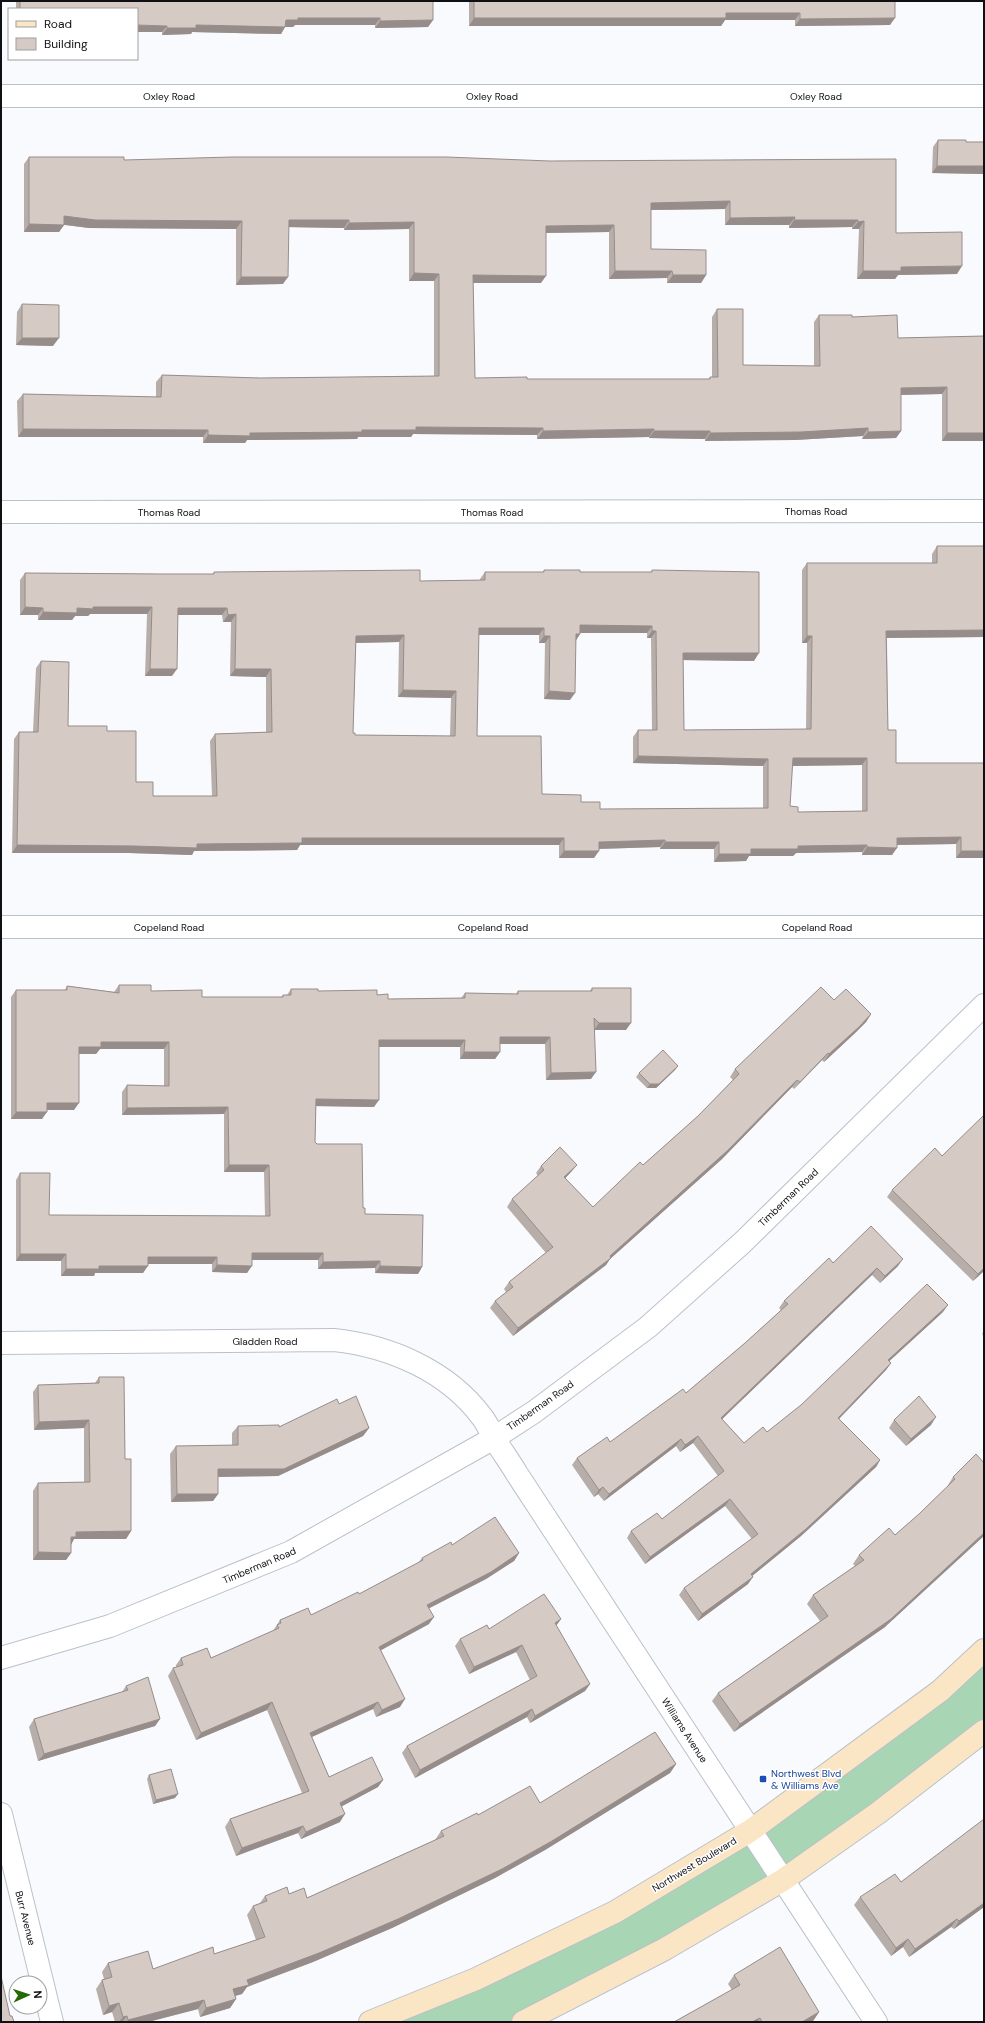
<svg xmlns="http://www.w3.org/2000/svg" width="985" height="2023" viewBox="0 0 985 2023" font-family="'DM Sans',sans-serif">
  <rect width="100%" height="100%" fill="#f8fafe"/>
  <path fill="#a8d5b4" d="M984,1650V1731L878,1813L523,2022H370L476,1979L750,1831Z"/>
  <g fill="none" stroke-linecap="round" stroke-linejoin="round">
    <g stroke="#bbc0ca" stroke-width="24">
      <path id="street" d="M1,96H984
        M1,512L984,511
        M1,927H984
        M1,1343L334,1340C390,1346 448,1371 482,1417C487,1423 490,1431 494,1438C501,1450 510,1462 517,1474L876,2022
        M1,1658L110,1626L291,1552L494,1438L534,1412L648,1327L742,1243L984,1005
        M1,1814L52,2022"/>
    </g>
    <g stroke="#bbc0ca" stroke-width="24">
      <path id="secondary" d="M370,2022L476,1979L615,1912L750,1831L940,1691L984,1650
        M523,2022L665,1949L783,1880L878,1813L984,1731"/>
    </g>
    <use href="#street" stroke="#fff" stroke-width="22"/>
    <use href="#secondary" stroke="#fae6c5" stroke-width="22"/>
  </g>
  <path fill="#b8aea9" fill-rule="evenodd" d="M16,1H433V20L428,27L375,28V25H295L293,27H285L281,34L192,32L191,34L162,35V32L137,9H16Z
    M469,1H895L890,25L795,26V20H725L721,26H469Z
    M938,140L966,142H984V174L932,173L933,147Z
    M29,157L124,160L550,161L896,159V233L957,274L898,275L895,279H857L859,229H852V227L789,228V225H725V209L651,210V249L706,275L701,283H667V278L609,279V232L546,233L541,283H473L475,378L527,379H709L710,377H712V317L717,309L743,365L814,366V322L819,315L852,317L898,338L984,336V441H942V394L901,395V431L896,438L862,439L863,436L795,440L705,441V439L649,438V437L537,439V435L413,434L411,437H358L357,439L247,440L245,443H203V437H18L17,401L23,394L156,397V382L162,375L260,378L434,376V281H409V229L344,230V228L288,227L283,284L236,285V229L89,228L64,225L59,232H24V164Z
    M22,304L53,346L16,345L17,312Z
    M937,546H984V637L887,638L888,730L896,763H983L984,761V858H956V844L897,845L892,855H862V852L796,853L793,856H749L746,861L714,862V849H660V847L599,849L594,858H559V845H300L297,850L194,851L192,855L129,853H12L14,739L19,732H33L36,668L41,661L68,726L107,731L136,782L153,796H212L210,741L215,734L266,732V677L230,676L231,622H223L222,615H178L172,676H145L147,614H90L88,616H75L72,620H38V615H20V580L25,573L162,574H213L214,572L420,581L480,580V579L485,572H543L544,570L580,572H651L652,570L754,661L683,660L684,730L806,729L807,643H802V570L807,563H932V554ZM580,633H647V638H651L652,730H638L633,737V763L763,766V808L600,809L581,802L542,794L477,736L479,635H539V643H545L544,699L570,700L576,640L580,634ZM399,642L398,697L451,698L450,736L355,735L353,733L356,643ZM862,765V811L798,812L790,806L792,766Z
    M119,985L151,991L202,997H281L283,995H287L291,989L377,995L388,999L461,998L465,993L516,994L518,991H590L592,988L626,1030H595L591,1079L546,1080L545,1044H500V1052L495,1059H460V1047H379L374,1107L316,1106L315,1142L363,1208L365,1214L422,1267L418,1274L375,1273V1268L318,1269V1260H252L247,1273L212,1272V1264H148L143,1273H95L94,1276H61V1261H16V1180L20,1173L49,1215L265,1216L264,1172H224V1114L122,1115V1092L127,1085L164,1086V1049H100L96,1054H79L74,1110H47L42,1119H11V997L16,990H65L67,986L114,992Z
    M834,1000L871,1014L866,1022L854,1034L824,1062L822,1060L794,1089L792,1087L722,1159L610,1259L606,1265L513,1336L490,1308L495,1301L506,1292L504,1289L509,1282L546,1253L507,1207L512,1199L538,1176L536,1173L541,1166L577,1165L571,1172L565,1178L593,1207L643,1165L698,1116L733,1080L730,1077L735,1069Z
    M678,1066L675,1070L656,1088H647L636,1077L639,1073Z
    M942,1156L984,1271L973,1281L887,1197L892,1190Z
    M833,1263L898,1266L880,1283L872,1275L722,1419L744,1443L767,1432L943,1312L889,1361L891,1363L886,1370L839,1419L880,1460L876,1467L801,1536L752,1576L748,1584L698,1621L679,1595L684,1588L752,1539L725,1506L645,1564L627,1538L631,1531L662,1519L718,1476L693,1443L680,1452L676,1446L604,1501L598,1494L594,1497L572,1465L577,1458L610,1442L686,1393L745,1343L781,1310L779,1308L784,1301Z
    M984,1331V1336L982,1334Z
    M99,1377L125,1459L131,1531L126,1539H74L71,1544V1553L66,1560H33V1491L38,1483L84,1482V1428L34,1430L33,1392L38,1385L95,1383Z
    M339,1404L369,1428L363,1436L278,1476L218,1477V1494L213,1501L171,1502L170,1454L176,1446L232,1445V1433L238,1426L279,1427Z
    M894,1420L931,1425L906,1446L889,1428Z
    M976,1454L885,1627L734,1732L712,1701L718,1693L820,1621L807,1604L813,1595L855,1566L853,1564L859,1555L895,1535L919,1514L948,1486V1485L953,1477Z
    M452,1545L519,1553L514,1561L486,1579L429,1608V1624L381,1650L400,1707L376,1717L373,1709L312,1737L329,1777L383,1780L378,1787L342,1806L340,1822L301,1839L298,1833L236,1856L225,1827L230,1819L302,1793L267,1710L196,1740L168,1676L173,1668L176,1667V1665L181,1658H211L273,1631L280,1620L311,1615L359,1594L418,1563L422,1558Z
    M561,1619L556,1626L590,1684L585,1691L530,1723L527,1717L415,1778L402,1753L407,1746L530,1680L516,1652L469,1674L455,1646L460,1639L489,1629Z
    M126,1686L160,1719L155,1726L38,1761L29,1727L34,1719L122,1692Z
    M676,1764L670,1773L545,1850L495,1878L392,1928L313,1962L247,1987L242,1994L235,1996L236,1999L230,2008L200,2017L198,2009L148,2022H115L112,2012L103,2015L96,1989L102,1980L104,1979L102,1972L108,1963L153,1969L214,1954L256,1940L247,1915L253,1906L260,1903L265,1896L289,1894L307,1898L435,1840L441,1831L478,1815L540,1803Z
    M149,1775L175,1798L153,1804L147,1779Z
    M901,1882L984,1907L954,1929L951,1927L909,1957L903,1947L891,1956L854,1905L860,1897Z
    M734,1975L819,2012L813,2021L811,2022H674L732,1990L728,1984Z"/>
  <path fill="#968d8a" d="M726,13H800L795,20H725L721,26H469L474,18Z
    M298,18H380L375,25H295L293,27H281L286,20Z
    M895,18L890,25L795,26L800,19Z
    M433,20L428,27L375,28L380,21Z
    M137,25L167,26L162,32H137Z
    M196,25L285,27L281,34L192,32L191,34L162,35L167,28Z
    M937,166H984V174L932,173Z
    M730,201L725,209L646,210L651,203Z
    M64,216L242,221L236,229L89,228L59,224Z
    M795,217L789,225H725L730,218Z
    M289,220H349L344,228L283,227Z
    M794,220H858L852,227L789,228Z
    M864,221L859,229H852L858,222Z
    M414,222L409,229L344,230L349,223Z
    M29,224L64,225L59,232H24Z
    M614,225L609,232L540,233L546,226Z
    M962,266L957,274L898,275L895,279H857L863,271L901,267Z
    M615,271H672L667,278L609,279Z
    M414,273L439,274L434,281H409Z
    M473,275L546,276L541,283H468Z
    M673,275H706L701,283H667Z
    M241,277H288L283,284L236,285Z
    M22,338H59L53,346L16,345Z
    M947,387L942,394L895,395L901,388Z
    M416,427L543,428L537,435L413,434L411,437H358L357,439L247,440L245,443H203L208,435L250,433L362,430Z
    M868,428L863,436L795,440L705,441L710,433Z
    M23,429L208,430L203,437H18Z
    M654,429L649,437L537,439L543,431Z
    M654,431H710L705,439L649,438Z
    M901,431L896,438L862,439L868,432Z
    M947,433H984V441H942Z
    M25,607L43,608L38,615H20Z
    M93,607H152L147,614H90L88,616H75L72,620H38L43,612Z
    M178,608H227L222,615H173Z
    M236,614L231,622H223L228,615Z
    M580,625L652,626L647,633H575Z
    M479,628H544L539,635H474Z
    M984,630V637L881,638L886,631Z
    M652,631H656L651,638H647Z
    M576,634H580L575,642Z
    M404,635L399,642L351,643L356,636Z
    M544,636H550L545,643H539Z
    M807,636H812L807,643H802Z
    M683,653H759L754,661L678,660Z
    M150,669H177L172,676H145Z
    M235,669H271L266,677L230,676Z
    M403,690L456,691L451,698L398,697Z
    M549,691L575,693L570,700L544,699Z
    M638,756L768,759L763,766L633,763Z
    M793,758H867L862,765L788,766Z
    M961,837L956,844L892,845L897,838Z
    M302,838H564L559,845H300L297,850L194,851L192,855L129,853H12L17,845L197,844Z
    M665,840L660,847L594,849L599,842Z
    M665,842H719L714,849H660Z
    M867,845L862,852L796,853L793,856H749L746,861L714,862L719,854L751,849L798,846Z
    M867,847L897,848L892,855H862Z
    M564,851H599L594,858H559Z
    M961,851H984V858H956Z
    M871,1014L866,1022L854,1034L824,1062L829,1054Z
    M599,1023H631L626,1030H594Z
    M500,1037H550L545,1044H495Z
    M379,1040H465L460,1047H374Z
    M101,1042H169L164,1049H100L96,1054H74L79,1047Z
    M464,1052H500L495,1059H460Z
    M828,1053L822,1060L794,1089L800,1082Z
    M678,1066L675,1070L656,1088H647L650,1084Z
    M596,1072L591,1079L546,1080L551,1073Z
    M797,1080L792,1087L722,1159L610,1259L606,1265L513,1336L518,1328L610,1256Z
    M316,1099L379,1100L374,1107L311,1106Z
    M47,1103H79L74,1110H42Z
    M228,1107L224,1114L122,1115L127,1108Z
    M16,1112H47L42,1119H11Z
    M229,1165H269L264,1172H224Z
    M577,1165L571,1172L559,1185L564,1177Z
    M252,1253H323L318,1260H247Z
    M20,1254H66L61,1261H16Z
    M148,1257H217L212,1264H143Z
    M903,1259L898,1266L880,1283L885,1276Z
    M380,1261L375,1268L318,1269L323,1262Z
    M217,1265L252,1266L247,1273L212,1272Z
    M99,1266H148L143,1273H95L94,1276H61L66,1269Z
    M380,1266L422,1267L418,1274L375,1273Z
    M877,1268L872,1275L716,1425L721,1418Z
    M984,1268V1271L973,1281L978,1274Z
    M948,1305L943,1312L883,1367L888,1360Z
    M891,1363L886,1370L833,1425L838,1418Z
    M936,1417L931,1425L906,1446L911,1439Z
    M89,1420L84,1428L34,1430L39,1422Z
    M369,1428L363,1436L278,1476L213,1477L218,1469Z
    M698,1436L693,1443L680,1452L685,1445Z
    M681,1439L676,1446L604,1501L609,1494Z
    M880,1460L876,1467L801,1536L746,1581L751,1574Z
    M603,1487L598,1494L594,1497L599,1490Z
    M177,1494H218L213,1501L171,1502Z
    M730,1499L725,1506L645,1564L650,1557Z
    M131,1531L126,1539H74L71,1545H66L76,1532Z
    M984,1533V1536L885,1627L734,1732L740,1724Z
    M38,1552L71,1553L66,1560H33Z
    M519,1553L514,1561L486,1579L422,1612L427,1605Z
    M753,1577L748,1584L698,1621L702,1614Z
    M434,1617L429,1624L374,1654L379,1647Z
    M561,1619L555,1627V1623Z
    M522,1645L516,1652L469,1674L474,1667Z
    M590,1684L585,1691L530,1723L535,1716Z
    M405,1699L400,1707L376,1717L382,1710Z
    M272,1702L267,1710L196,1740L201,1733Z
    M378,1702L373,1709L305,1740L310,1733Z
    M532,1709L527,1717L415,1778L420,1770Z
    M160,1719L155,1726L38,1761L44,1754Z
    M676,1764L670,1773L545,1850L495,1878L392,1928L313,1962L247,1987L242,1994L227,1998L233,1989L247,1980Z
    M383,1780L378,1787L335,1810L340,1803Z
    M178,1794L175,1798L153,1804L156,1800Z
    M345,1814L340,1822L301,1839L306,1832Z
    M303,1826L298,1833L236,1856L242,1848Z
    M984,1903V1907L954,1929L959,1921Z
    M957,1919L951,1927L909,1957L915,1949Z
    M908,1939L903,1947L891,1956L896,1948Z
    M236,1999L230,2008L200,2017L206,2008Z
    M204,2000L198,2009L148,2022H127L128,2020Z
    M119,2003L112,2012L103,2015L109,2006Z
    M819,2012L813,2021L811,2022H802Z
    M127,2016L122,2022H119L123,2017Z
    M760,2018L757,2022H752Z"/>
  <path fill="#d6cac5" stroke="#968d8a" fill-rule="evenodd" d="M20,1H433V20L380,21V18H298V20H286L285,27L196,25V28H167V26L137,25V9H20Z
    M474,1H895V18L800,19V13H726V18H474Z
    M938,140H966V142H984V166H937Z
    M29,157H124V160L232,157H446L550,161L896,159V233L962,232V266L901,267V271H863L864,221L858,222V220H794L795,217L730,218V201L651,203V249L706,250V275H673L672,271H615L614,225L546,226V276L473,275L475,378L527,377V379H710V377H718L717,309H743V365L820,366L819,315H852V317L897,315L898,338L984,336V433H947V387L901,388V431L868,432V428L801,432L710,433V431H654V429L543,431V428L416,427V430H362V432L250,433V436L208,435V430L23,429V394L161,397L162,375L260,378L439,376V274L414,273V222L349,223V220H289L288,277H241L242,221L95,220L64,216V225L29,224Z
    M22,304L59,305V338H22Z
    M937,546H984V630L886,631L888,730H896V763H984V851H961V837L897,838V848L867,847V845L798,846V849H751V854H719V842H665V840L599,842V851H564V838H302V843L197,844V848L134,846L17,845L19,732H38L41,661L69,662L68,726H107V731H136V782H153V796H217L215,734L272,732L271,669H235L236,614L228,615L227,608H178L177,669H150L152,607H93V609L77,608V613L43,612V608L25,607V573L162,574H214V572L420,570V581L485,580V572H544V570H580V572H652V570L759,572V653H683L684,730L811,729L812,636H807V563H937ZM580,625L652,626V631H656L657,730H638V756L768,759V808L600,809V802H581V795L542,794L541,736H477L479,628H544V636H550L549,691L575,693L576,634H580ZM404,635L403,690L456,691L455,736L355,735V733H353L356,636ZM793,758H867V811L798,812V807L790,806Z
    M119,985H151V991L202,990V997H283V995H291V989H318V991L377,990V995L388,994V999L465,998V993L518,994V991H592V988H631V1023H599L594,1018L596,1072L551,1073L550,1037H500V1052H464L465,1040H379V1100L316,1099L315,1142L317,1144H362L363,1208H365V1214L423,1215L422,1267L380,1266V1261L323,1262V1253H252V1266L217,1265V1257H148V1266H99V1269H66V1254H20V1173H50L49,1215L270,1216L269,1165H229L228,1107L127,1108V1085L169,1086V1042H101V1047H79V1103H47V1112H16V990H67V986L119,993Z
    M821,987L834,1000L846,989L871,1014L859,1027L829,1054L828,1053L800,1082L797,1080L727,1151L610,1256L611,1258L518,1328L495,1301L513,1287L509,1282L553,1247L512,1199L544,1170L541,1166L560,1147L577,1165L564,1177L593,1207L640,1162L643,1165L698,1116L739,1074L735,1069Z
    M663,1050L678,1066L659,1084H650L639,1073Z
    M984,1115V1268L978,1274L892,1190L935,1148L942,1156Z
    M871,1226L903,1259L885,1276L877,1268L721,1418L744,1443L763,1427L767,1432L801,1405L927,1284L948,1305L888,1360L891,1363L838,1418L880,1460L806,1529L751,1574L753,1577L702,1614L684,1588L758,1534L730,1499L650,1557L631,1531L657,1513L662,1519L724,1471L698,1436L685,1445L681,1439L609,1494L603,1487L599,1490L577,1458L607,1437L610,1442L683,1389L686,1393L745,1343L788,1304L784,1301L829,1258L833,1263Z
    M99,1377H124L125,1459H131V1531L76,1532V1537H71V1553L38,1552V1483L90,1482L89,1420L39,1422L38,1385L99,1383Z
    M356,1396L369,1428L284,1469H218V1494H177L176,1446L238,1445V1426L279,1425V1427L337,1399L339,1404Z
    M919,1396L936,1417L911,1439L894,1420Z
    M976,1454L984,1463V1533L891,1619L740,1724L718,1693L828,1616L813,1595L864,1560L859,1555L889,1528L895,1535L919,1514L955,1479L953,1477Z
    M495,1517L519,1553L491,1572L427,1605L434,1617L379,1647L405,1699L382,1710L378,1702L310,1733L329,1777L372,1757L383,1780L340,1803L345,1814L306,1832L303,1826L242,1848L230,1819L309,1791L272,1702L201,1733L173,1668L183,1665L181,1658L207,1648L211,1658L279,1628L277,1625L281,1623L280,1620L308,1608L311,1615L358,1592L359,1594L423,1560L422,1558L451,1542L452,1545Z
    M544,1594L561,1619L555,1623L590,1684L535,1716L532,1709L420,1770L407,1746L537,1676L522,1645L474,1667L460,1639L487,1625L489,1629Z
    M148,1677L160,1719L44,1754L34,1719L128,1690L126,1686Z
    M655,1732L676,1764L552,1841L502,1869L398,1919L319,1953L247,1980L249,1985L233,1989L236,1999L206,2008L204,2000L128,2020L127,2016L123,2017L119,2003L109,2006L102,1980L112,1977L108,1963L148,1951L153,1969L213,1947L214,1954L265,1937L253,1906L267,1901L265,1896L287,1887L289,1894L304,1888L307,1898L444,1836L441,1831L477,1813L478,1815L530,1786L540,1803Z
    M171,1769L178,1794L156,1800L149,1775Z
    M984,1819V1903L959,1921L957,1919L915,1949L908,1939L896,1948L860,1897L895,1874L901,1882Z
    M780,1947L819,2012L802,2022H762L760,2018L752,2022H674L740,1985L734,1975Z
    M1,1976L10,2016H12L14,2022H1Z"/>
  <rect fill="#1a4fb4" stroke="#fff" stroke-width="1.5" x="759" y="1775" width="8" height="8" rx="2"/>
  <g text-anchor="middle" stroke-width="3" stroke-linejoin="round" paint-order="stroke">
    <g font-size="10" fill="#0f1014" stroke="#fff">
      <text x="169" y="100">Oxley Road</text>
      <text x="492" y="100">Oxley Road</text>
      <text x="816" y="100">Oxley Road</text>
      <text x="816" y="515">Thomas Road</text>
      <text x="169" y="516">Thomas Road</text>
      <text x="492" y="516">Thomas Road</text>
      <text x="169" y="931">Copeland Road</text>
      <text x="493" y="931">Copeland Road</text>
      <text x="817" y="931">Copeland Road</text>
      <text transform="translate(788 1197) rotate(-44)" y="4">Timberman Road</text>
      <text x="265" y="1345">Gladden Road</text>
      <text transform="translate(540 1405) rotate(-35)" y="4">Timberman Road</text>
      <text transform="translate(259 1565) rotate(-23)" y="4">Timberman Road</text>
      <text transform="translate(685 1730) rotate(57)" y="4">Williams Avenue</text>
      <text transform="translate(694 1864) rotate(-31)" y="4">Northwest Boulevard</text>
      <text transform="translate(26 1918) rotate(76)" y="4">Burr Avenue</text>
    </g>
    <g font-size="10" fill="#164399" stroke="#fff" text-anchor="start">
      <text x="771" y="1777">Northwest Blvd<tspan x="771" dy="12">&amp; Williams Ave</tspan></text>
    </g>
  </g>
  <rect width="985" height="2023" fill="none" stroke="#0f1014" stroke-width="4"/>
  <rect x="8" y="8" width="130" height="52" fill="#ffffff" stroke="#9f9fa1"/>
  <rect x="16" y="21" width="20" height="6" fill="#fae6c5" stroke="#9f9fa1"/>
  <text x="44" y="28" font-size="12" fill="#0f1014">Road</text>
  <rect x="16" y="38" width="20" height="12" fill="#d6cac5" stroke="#9f9fa1"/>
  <text x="44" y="48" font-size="12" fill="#0f1014">Building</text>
  <g transform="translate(28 1995) rotate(87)"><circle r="19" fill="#ffffff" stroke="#9f9fa1"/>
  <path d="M0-3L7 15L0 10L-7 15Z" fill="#246b05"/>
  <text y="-6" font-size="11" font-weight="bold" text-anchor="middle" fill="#0f1014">N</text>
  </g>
</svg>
